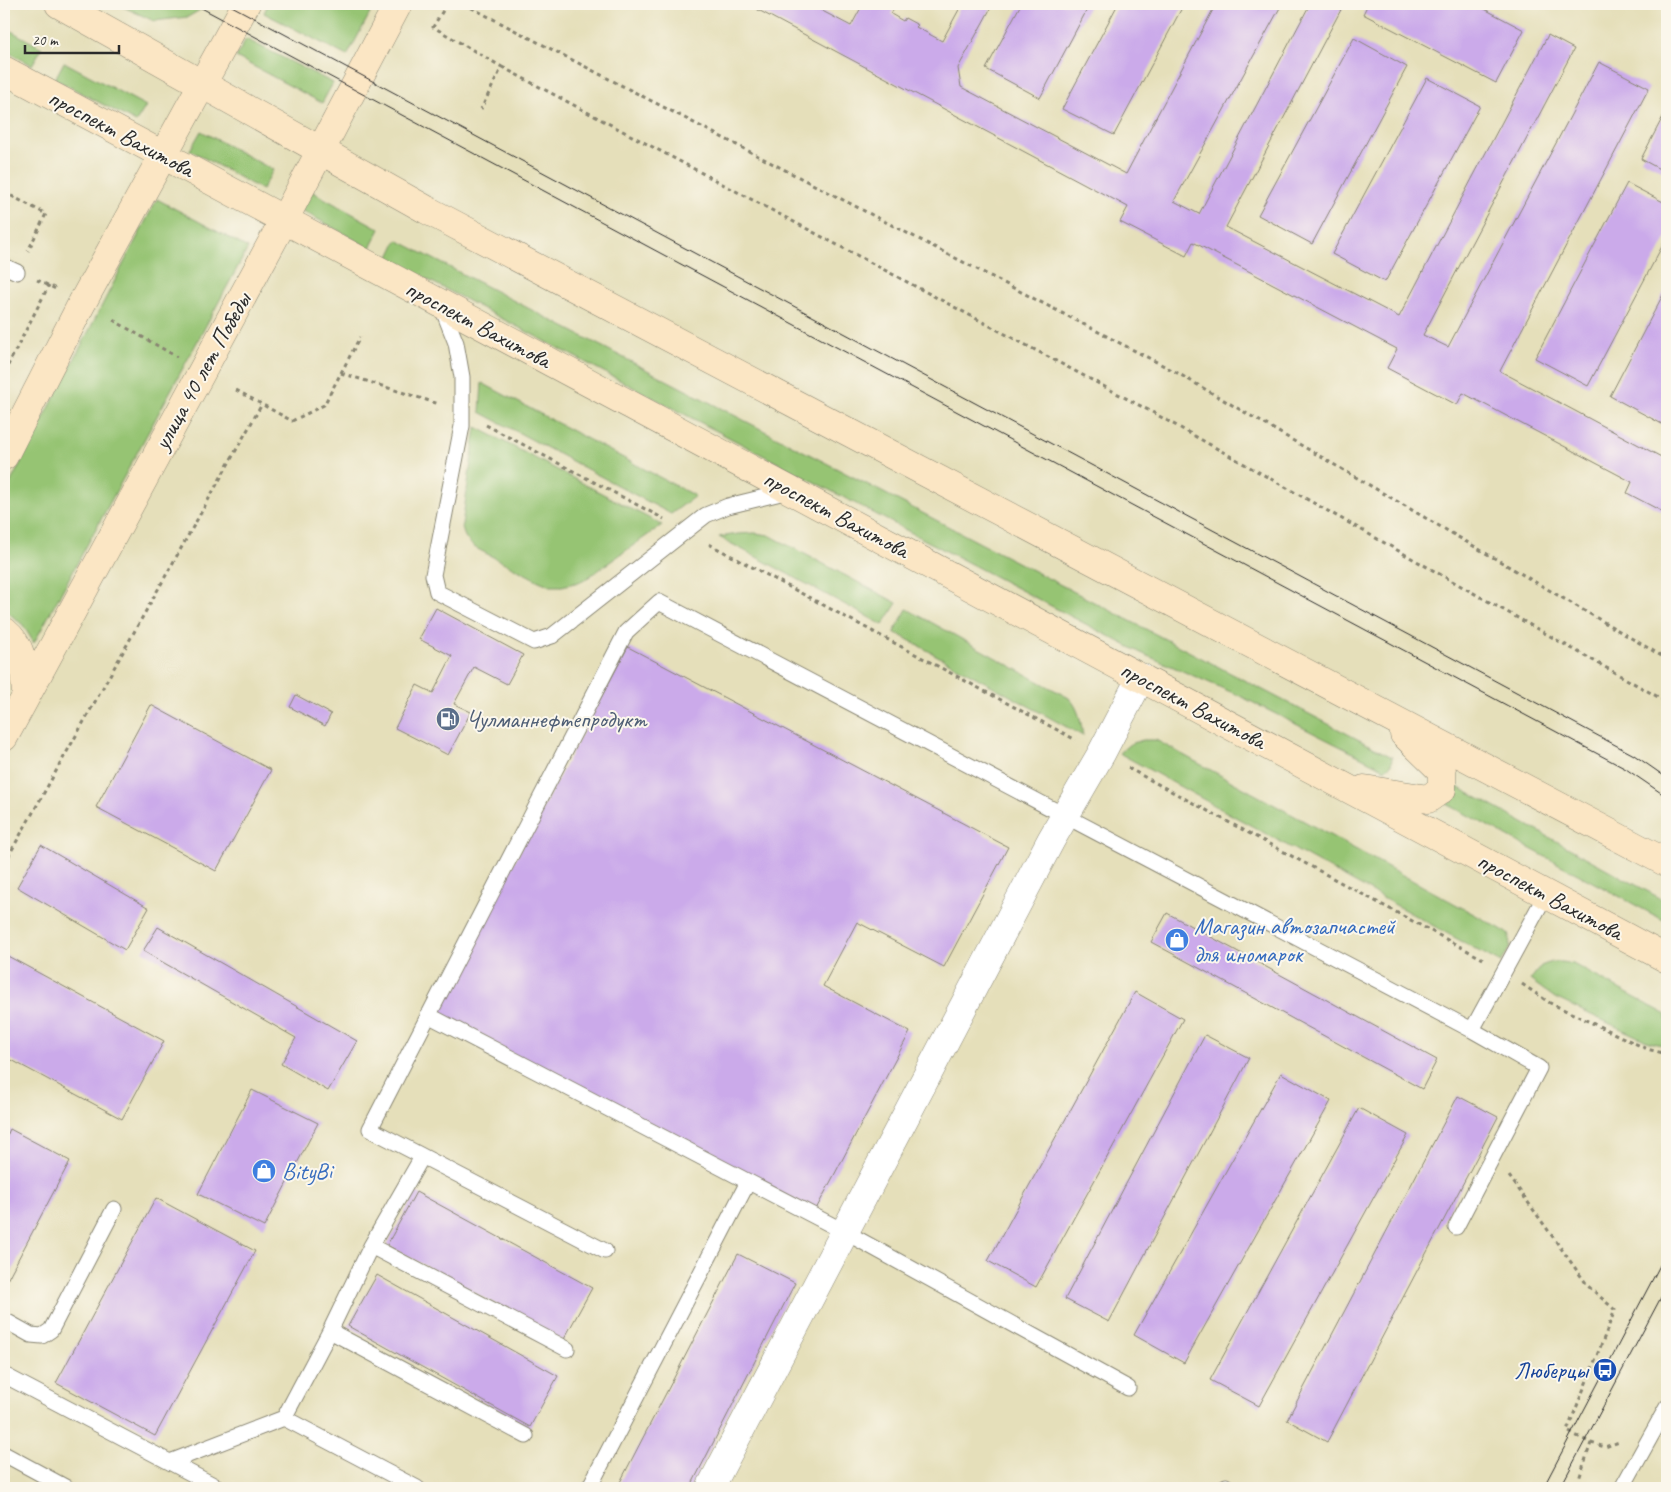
<svg xmlns="http://www.w3.org/2000/svg" width="1671" height="1492" viewBox="0 0 1671 1492" font-family="Caveat,sans-serif">
  <rect width="100%" height="100%" fill="#fbf7ec"/>
  <filter id="ink" filterUnits="userSpaceOnUse"><feTurbulence type="fractalNoise" baseFrequency=".02" numOctaves="2"/><feDisplacementMap in="SourceGraphic" scale="10" xChannelSelector="R" yChannelSelector="G"/><feConvolveMatrix kernelMatrix="1 2 1 2 8 2 1 2 1" color-interpolation-filters="sRGB"/></filter>
  <filter id="wash" filterUnits="userSpaceOnUse"><feTurbulence type="fractalNoise" baseFrequency=".0096" numOctaves="4" result="noise"/><feDisplacementMap in="SourceGraphic" scale="20" xChannelSelector="R" yChannelSelector="G"/><feGaussianBlur stdDeviation="1.12" result="paint"/><feColorMatrix in="noise" values="0 0 0 0 0 0 0 0 0 0 0 0 0 0 0 0 0 1.4 0 .05"/><feComposite in="paint" operator="in"/></filter>
  <g filter="url(#wash)">
    <rect width="100%" height="100%" fill="#e5dfba"/>
    <path fill="#96c473" stroke="#60784f" d="M117,4H210L188,17L154,21Z
      M268,4H375L347,56L264,13Z
      M4,27L42,48L32,65L4,50Z
      M246,39L333,83L322,103L236,57Z
      M64,62L146,106L136,122L55,79Z
      M201,131L273,170L262,190L190,150Z
      M311,191L380,229L370,248L301,210Z
      M157,199L248,248L34,643L23,625L4,609V495Z
      M397,240L1392,757L1391,765L1385,769L1240,696L1141,653L388,259Z
      M482,383L695,496L671,514L480,412Z
      M476,427L662,525L583,581L562,586H551L539,581L474,547C466,540 463,535 462,525Z
      M755,533L769,535L897,603L883,625L719,537L738,534Z
      M907,609L1069,698C1079,708 1081,722 1083,736L894,632Z
      M1143,740H1156L1501,929L1509,935L1510,947L1501,963L1119,753L1130,744Z
      M1458,787L1667,902V922L1447,804L1456,796Z
      M1551,962H1562L1573,964L1667,1015V1046L1649,1042L1555,998L1530,980L1541,966Z"/>
    <g id="blocks">
      <path fill="#cbaaea" d="M747,4H809L851,26L863,4H896L891,14L903,21L905,18L918,25L916,27L942,41L962,4H993L958,68L961,87L1126,174L1216,4H1282L1174,201L1199,214L1310,4H1344L1226,227L1399,317L1548,35L1574,49L1423,335L1448,347L1599,62L1649,88L1500,371L1667,460V514L1627,493L1632,482L1463,393L1457,405L1387,368L1397,349L1193,242L1186,256L1120,222L1128,207Z
        M1021,4H1090L1040,98L986,69Z
        M1118,4H1184L1114,135L1062,109Z
        M1368,4H1475L1524,30L1496,83L1363,14Z
        M1354,38L1407,67L1312,244L1258,215Z
        M1427,78L1480,106L1385,282L1332,254Z
        M1667,109V173L1641,159Z
        M1627,183L1667,204V237L1588,386L1535,358Z
        M1667,287V413L1662,424L1610,396Z
        M436,608L523,655L507,684L474,667L454,704L471,712L448,755L395,728L417,685L433,693L452,656L419,639Z
        M628,647L1008,847L944,967L857,922L823,986L910,1032L814,1213L434,1013Z
        M296,695L331,714L325,726L290,707Z
        M151,705L271,770L216,871L96,807Z
        M41,845L149,908L125,950L17,887Z
        M1167,913L1437,1060L1422,1089L1151,942Z
        M158,927L357,1041L328,1091L281,1064L296,1038L143,951Z
        M4,954L164,1041L122,1119L4,1056Z
        M1135,992L1183,1019L1036,1287L988,1261Z
        M1205,1035L1249,1058L1109,1322L1065,1299Z
        M1281,1073L1331,1101L1184,1363L1134,1335Z
        M252,1090L318,1123L264,1227L198,1194Z
        M1458,1096L1498,1117L1327,1442L1287,1420Z
        M1359,1108L1408,1135L1259,1406L1210,1380Z
        M10,1129L70,1161L5,1284L4,1283V1142Z
        M416,1192L592,1288L563,1341L387,1245Z
        M156,1198L255,1251L155,1436L56,1383Z
        M738,1254L795,1283L690,1488H617Z
        M377,1275L558,1376L530,1427L348,1326Z"/>
    </g>
  </g>
  <g filter="url(#ink)">
    <use href="#blocks" fill-opacity="0" stroke="#888572" stroke-width="1"/>
    <g fill="none" stroke-linecap="round" stroke-linejoin="round">
      <g stroke="#888572" stroke-width="17">
        <path id="lane" d="M4,266L17,272
          M441,305L456,343L462,377V426L433,575L437,592L534,642L552,636L706,515L728,506L789,491
          M428,1015L845,1232L1128,1388
          M1472,1030L1546,894
          M371,1246L567,1349
          M605,1251L370,1129L626,632L659,602L1472,1030L1539,1068L1456,1227
          M4,1320L31,1335L42,1336L51,1330L114,1209
          M330,1331L526,1436
          M4,1375L219,1488
          M284,1418L417,1488
          M4,1454L67,1488
          M170,1462L284,1418L330,1331L371,1246L422,1157
          M589,1488L748,1182
          M1225,1488L1226,1486
          M1622,1488L1667,1407"/>
      </g>
      <g stroke="#888572" stroke-width="29">
        <path id="street" d="M710,1488L1051,840L1101,754L1141,677"/>
      </g>
      <g stroke="#888572" stroke-width="29">
        <path id="secondary" d="M59,4L427,210L1667,863
          M4,70L1667,959
          M4,456L82,303L246,4
          M4,631C25,648 24,670 26,695
          M4,737L284,220L398,4
          M1364,789L1428,799L1442,789V771L1404,734"/>
      </g>
      <path stroke="#888572" stroke-width="3" stroke-dasharray="4 4" stroke-linecap="butt" d="M447,4L433,27L502,67L481,109
        M464,4L1174,371L1667,659
        M502,67L1152,412L1667,702
        M4,192L46,214L28,251
        M37,280L56,289
        M113,320L177,357
        M4,373L49,285
        M341,373L439,404
        M236,390L292,421L324,405L360,337
        M486,425L664,519
        M709,544L1076,740
        M1128,768L1483,959
        M4,864L262,404
        M1522,984L1550,1003L1647,1049L1667,1054
        M1509,1176L1588,1286L1615,1310L1567,1431L1591,1443L1576,1488
        M1591,1443L1605,1447L1619,1442"/>
      <use href="#lane" stroke="#fff" stroke-width="15"/>
      <use href="#street" stroke="#fff" stroke-width="28"/>
      <use href="#secondary" stroke="#fbe6c4" stroke-width="28"/>
      <path stroke="#2b2b2b" stroke-width="1" d="M194,4L1626,769L1667,797
        M228,4L1634,755L1667,778
        M1543,1488L1667,1252
        M1560,1488L1667,1286"/>
    </g>
  </g>
  <defs>
    <g id="fuel-disc" transform="scale(1.25)"><circle r="9.5" fill="#5c6f8a" stroke="#fbf7ec"/><path d="M-5.5-6h7V0h2V4h1.3V-2.5L3-4.5l.8-.8L6-3V5H2.5V1h-1V6h-7ZM-4.2-4.7v3.2H.2V-4.7Z" fill="#fff"/></g>
    <g id="shop-disc" transform="scale(1.25)"><circle r="9.5" fill="#3f7fe0" stroke="#fbf7ec"/><path d="M-5-2.5h2.3a2.7 3.5 0 0 1 5.4 0H5L5.5 6h-11ZM-1.5-2.5h3a1.5 2.3 0 0 0-3 0Z" fill="#fff"/></g>
    <g id="bus-disc" transform="scale(1.25)"><circle r="9.5" fill="#1a4fb4" stroke="#fbf7ec"/><path d="M-5-6H5V4H4V6H2V4H-2V6H-4V4H-5ZM-3.5-4V0h7V-4ZM-3.5 1.2v1.5H-2V1.2ZM2 1.2v1.5H3.5V1.2Z" fill="#fff"/></g>
  </defs>
  <g fill-rule="evenodd">
    <use href="#fuel-disc" x="448" y="719"/>
    <use href="#shop-disc" x="1177" y="940"/>
    <use href="#shop-disc" x="264" y="1171"/>
    <use href="#bus-disc" x="1605" y="1370"/>
  </g>
  <g text-anchor="middle" stroke-width="4" stroke-linejoin="round" paint-order="stroke">
    <g font-size="24" fill="#2b2b2b" stroke="#fbf7ec">
      <text transform="translate(121 133) rotate(28)" y="8">проспект Вахитова</text>
      <text transform="translate(478 324) rotate(28)" y="8">проспект Вахитова</text>
      <text transform="translate(202 371) rotate(-61)" y="8">улица 40 лет Победы</text>
      <text transform="translate(836 514) rotate(28)" y="8">проспект Вахитова</text>
      <text transform="translate(1193 705) rotate(28)" y="8">проспект Вахитова</text>
      <text transform="translate(1550 896) rotate(28)" y="8">проспект Вахитова</text>
    </g>
    <g font-size="24" fill="#4e5e75" stroke="#fbf7ec" text-anchor="start">
      <text x="466" y="727">Чулманнефтепродукт</text>
    </g>
    <g font-size="24" fill="#366cbe" stroke="#fbf7ec" text-anchor="start">
      <text x="1194" y="934">Магазин автозапчастей<tspan x="1194" dy="28">для иномарок</tspan></text>
      <text x="282" y="1179">BityBi</text>
    </g>
    <g font-size="24" fill="#164399" stroke="#fbf7ec" text-anchor="end">
      <text x="1588" y="1378">Люберцы</text>
    </g>
  </g>
  <rect width="1671" height="1492" fill="none" stroke="#fbf7ec" stroke-width="20"/>
  <path d="M25 45v8h94v-8" fill="none" stroke="#2b2b2b" stroke-width="2.5"/>
  <text x="32" y="45" font-size="15" fill="#2b2b2b" stroke="#fbf7ec" stroke-width="4" paint-order="stroke">20 m</text>
</svg>
